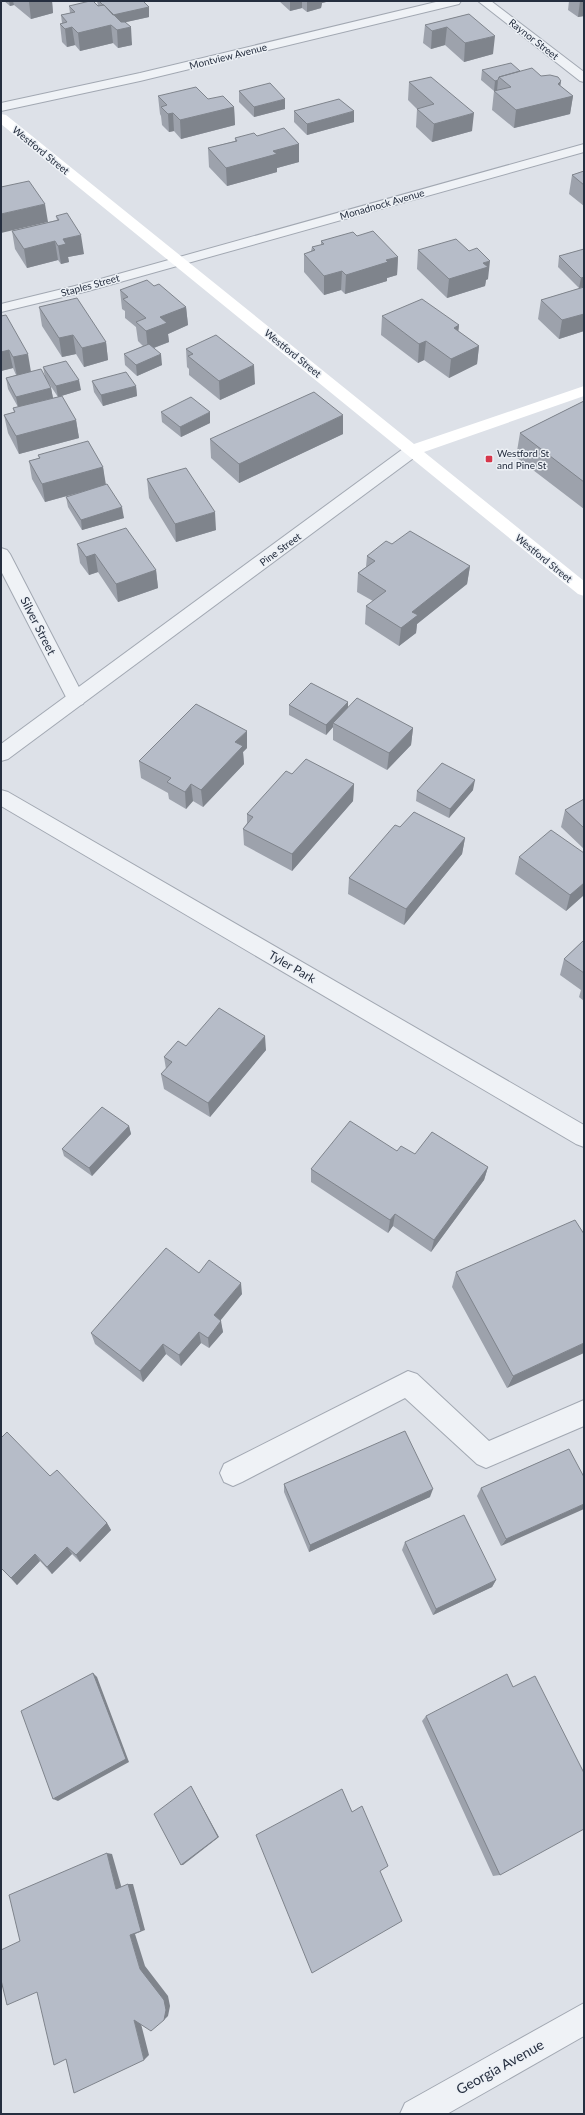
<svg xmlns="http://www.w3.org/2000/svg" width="585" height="2115" viewBox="0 0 585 2115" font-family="Lato,sans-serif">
  <rect width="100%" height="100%" fill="#dde1e8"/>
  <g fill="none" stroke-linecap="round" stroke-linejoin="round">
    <g stroke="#a2a8b2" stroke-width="2">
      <path id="minor" d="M440,1H461L459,4L140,81L1,111V103L140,73Z
        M478,1H491L584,72V82L580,81Z
        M584,144V152L88,291L1,312V304L79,285Z
        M1,548L7,550L10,554L85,699L83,704L76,706L69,704L67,699L1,571Z
        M1,790L8,792L584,1125V1147L576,1144L1,806Z
        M408,1371L417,1374L489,1441L584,1400V1426L486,1468L477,1464L405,1398L242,1482L233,1486L224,1482L220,1473L224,1464Z
        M584,2003V2036L447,2114H400L405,2103Z"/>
    </g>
    <g stroke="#a2a8b2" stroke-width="2">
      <path id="tertiary" d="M413,445L419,446L421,450L419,454L8,759L1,761V744L407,446Z"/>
    </g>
    <use href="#minor" fill="#eff2f6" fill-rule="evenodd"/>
    <use href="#tertiary" fill="#eff2f6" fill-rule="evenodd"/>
    <path fill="#fff" fill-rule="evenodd" d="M1,114L6,115L414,444L584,386V396L424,452L584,581V596L578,594L1,124Z"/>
  </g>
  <path fill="#9da2ac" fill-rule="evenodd" d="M4,1H52L53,13L31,19L14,5L10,6Z
    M97,1H143L149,17L126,22L132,45L118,48L113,43L80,51L75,45L67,47L62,42L60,24L62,23L61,15L70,13L69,6H98Z
    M279,1H330L322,3L321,8L307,12L302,8L290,11Z
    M569,1H584V16L578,17L568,10Z
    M469,14L493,54L464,62L445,45L431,49L423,43L425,25Z
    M482,70L520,71L541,76L561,81L560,86L573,96L570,114L514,128L492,110L494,91L481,80Z
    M409,82L472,131L432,142L416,127L417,109L408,100Z
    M239,91L285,109L254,117L239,102Z
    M158,96L208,99L234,107L235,125L181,139L174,131L169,132L162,125L161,116L160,114Z
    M294,111L354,122L307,135L294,122Z
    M257,136L299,144V162L277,168V172L227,186L209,167L208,148L235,141V138Z
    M584,171V206L569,194L572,175Z
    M56,216L84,254L68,257L69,262L61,264L58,260L27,268L15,249L12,231L57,220Z
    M357,236L398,257L397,275L387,278V281L345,294L341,290L324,295L304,272V254L311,251L312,247L321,245V241Z
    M584,249V287L579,288L558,267L559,256Z
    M418,250L488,279L486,280L485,286L447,298L417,269Z
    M154,286L186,307L188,325L168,334L169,342L154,348L162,365L137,376L125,365L124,354L143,346L138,341L136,327L125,318V311L122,309L120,290Z
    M584,287V331L559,339L538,319L541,300Z
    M39,307L106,342L108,360L84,367L76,354L62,357L42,326Z
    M1,316L31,372L45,377L43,367L81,390L61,396L76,420L79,438L19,454L8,433L4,415L14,412L13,408L18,407L8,389L6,378L16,375L13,368L1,371ZM48,382L58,397L53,398L51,388Z
    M382,316L459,325L458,331L479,346L477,364L449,378L424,360L418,363L381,335Z
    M186,349L255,384L220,400L189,375V369L187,367Z
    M92,381L136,386L137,396L103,406L94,392Z
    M584,401V509L516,457L520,433Z
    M161,412L210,423L181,437L162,422Z
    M343,434L239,483L211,458L210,439Z
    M38,455L103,467L105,485L124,518L82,530L68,507L66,497L78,493L45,502L32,479L29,461L39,458Z
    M147,479L216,530L176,542L149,498Z
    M77,544L156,570L158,588L118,602L98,572L89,575L80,563Z
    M392,544L470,566L467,584L417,624L416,633L399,646L365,624L366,606L373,601L357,592L358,573L366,567L367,556Z
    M289,705L348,708L413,728L411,745L387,770L333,740V727L326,735L289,715Z
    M247,748L243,752L244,764L203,807L193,801L186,809L169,799L168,793L141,778L139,761Z
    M292,774L354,784L353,801L292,871L244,845L243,829L247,823V814Z
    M473,790L449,818L416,801L417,791Z
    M584,799V849L561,827L565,810Z
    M400,827L465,838L462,854L404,925L348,894L349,878Z
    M584,853V895L566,911L515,874L519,857Z
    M584,940V1001L579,997L581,990L560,975L564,959Z
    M266,1050L210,1117L164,1089L161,1074L166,1069L164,1057Z
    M129,1126L131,1134L92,1176L64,1156L62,1149Z
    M397,1151L488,1167L484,1180L431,1252L393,1226L388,1233L311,1182V1169Z
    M584,1234L507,1388L452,1287L456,1272Z
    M199,1273L242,1294L220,1320L223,1332L209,1348L201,1343L181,1366L166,1354L143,1382L95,1344L91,1333Z
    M569,1449L501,1546L477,1496L481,1488Z
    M50,1476L107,1523L111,1530L80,1562L72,1554L52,1574L40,1561L17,1585L1,1568Z
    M284,1484L430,1497L309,1552L284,1492Z
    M405,1542L496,1580L492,1587L433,1615L402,1550Z
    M513,1687L500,1875L493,1876L422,1721L426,1716Z"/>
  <path fill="#7f848c" d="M9,1H13L14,5L10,6Z
    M31,1H52L53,13L31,19L29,2Z
    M290,1H302V8L290,11Z
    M307,1H330L322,3L321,8L307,12Z
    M580,1H584V16L578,17Z
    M149,7V17L113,25L112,15Z
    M111,25L113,43L80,51L78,33Z
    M72,27L75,45L67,47L65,29Z
    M131,27L132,45L118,48L117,30Z
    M447,27L445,45L431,49L432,31Z
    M495,36L493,54L464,62L465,43Z
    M498,80L497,91H494L495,81Z
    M561,81L558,99L573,96L570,114L514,128L516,110L558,84Z
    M285,99V109L254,117V107Z
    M234,107L235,125L181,139L180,120Z
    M354,111V122L307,135V124Z
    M173,113L174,131L169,132L168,114Z
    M474,113L472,131L432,142L434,124Z
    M299,144V162L277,168V172L227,186L226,168L273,151Z
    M45,204L48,222L1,233V214Z
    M81,235L84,254L68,257L69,262L61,264L58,246L63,239Z
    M55,241L58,260L27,268L24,249Z
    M398,257L397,275L387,278V281L345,294L346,275L386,260Z
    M490,261L488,279L486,280L485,286L447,298L449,279L483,263Z
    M342,271L341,290L324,295V276Z
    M584,277V287L579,288L581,278Z
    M186,307L188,325L168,334L169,342L148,350L146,331L160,317Z
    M584,314V331L559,339L562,320Z
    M459,325L457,344L454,328Z
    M73,335L76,354L62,357L59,338Z
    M426,341L424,360L418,363L419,344Z
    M106,342L108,360L84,367L82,348Z
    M479,346L477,364L449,378L451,359Z
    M9,350L13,368L1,371V352Z
    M28,354L31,372L17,376L13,357Z
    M161,354L162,365L137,376L136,365Z
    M254,365L255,384L220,400L219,381Z
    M79,380L81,390L58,397L56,386Z
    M136,386L137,396L103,406L101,395Z
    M51,388L53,398L18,407L16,397Z
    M210,412V423L181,437L180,427Z
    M343,415V434L239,483V464Z
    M76,420L79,438L19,454L16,436Z
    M103,467L106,485L45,502L42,484Z
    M122,507L124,518L82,530L81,520Z
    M215,512L216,530L176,542L175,524Z
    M95,554L98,572L89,575L86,557Z
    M470,566L467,584L417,624L416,633L399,646L401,628L412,612Z
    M156,570L158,588L118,602L116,584Z
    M348,702V712L333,723V727L326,735V725Z
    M413,728L411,745L387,770L389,753Z
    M247,731V748L243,752L244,764L203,807L201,790L235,742Z
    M475,780L473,790L449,818L450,809Z
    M191,784L193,801L186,809L185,792Z
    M354,784L353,801L292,871V854Z
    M465,838L462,854L404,925L406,909Z
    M584,883V895L566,911L570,895Z
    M265,1036L266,1050L210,1117L208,1103Z
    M129,1126L131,1134L92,1176L89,1168Z
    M488,1167L484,1180L431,1252L434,1240Z
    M395,1214L393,1226L388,1233L390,1220Z
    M241,1283L242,1294L216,1326L214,1315Z
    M221,1321L223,1332L209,1348L208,1338Z
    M199,1332L201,1343L181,1366L179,1355Z
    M584,1343V1353L507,1388L513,1376Z
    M163,1344L166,1354L143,1382L140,1371Z
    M433,1489L430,1497L309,1552L310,1545Z
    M584,1504V1509L501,1546L506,1539Z
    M107,1523L111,1530L80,1562L76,1555Z
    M67,1547L72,1554L52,1574L47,1567Z
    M35,1554L40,1561L17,1585L11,1578Z
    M496,1580L492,1587L433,1615L436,1609Z
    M93,1673L97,1677L129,1762L58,1801L53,1799Z
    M191,1786L192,1788L219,1837L183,1865H181Z
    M107,1853L112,1854L122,1889H116Z
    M128,1884H133L145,1930L135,1934L145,1966L168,1996L170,2006L168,2016L164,2020L140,1969L130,1935Z
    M139,2016L149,2055L144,2060L134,2020Z"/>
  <path fill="#b6bcc8" stroke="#7f848c" d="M90,1H93L98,6L104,5L121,22H125L131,27L117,30L111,25L78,33L72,27L65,29L60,24L67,22L61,15L75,12L69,6Z
    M99,1H143L149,7L113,15L104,5H103Z
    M469,14L495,36L465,43L447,27L432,31L425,25Z
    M511,63L520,71L499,77L498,80L495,81L482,70Z
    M532,68L541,76L550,75L558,77L561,81L558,84L573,96L516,110L494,91L511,87L499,77Z
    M431,77L474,113L434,124L417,109L434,104L409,82Z
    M270,83L285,99L254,107L239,91Z
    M196,87L208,99L223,96L234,107L180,120L173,113L168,114L161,107L167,105L158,96Z
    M339,99L354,111L307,124L294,111Z
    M284,128L299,144L273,151L277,154L226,168L208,148L237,141L235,138L254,133L257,136Z
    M584,171V185L572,175Z
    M29,181L45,204L1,214V187Z
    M67,213L81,235L63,239L66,244L58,246L55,241L24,249L12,231L59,220L56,216Z
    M373,231L398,257L386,260L388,262L346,275L342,271L324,276L304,254L315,250L312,247L324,244L321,241L353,232L357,236Z
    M456,239L469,251L477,248L490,261L483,263L488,267L449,279L418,250Z
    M584,249V277L581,278L559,256Z
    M147,280L154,286L159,284L186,307L160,317L167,323L146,331L136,322L146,318L123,299L128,297L120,290Z
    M584,287V314L562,320L541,300Z
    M77,298L106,342L82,348L73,335L59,338L39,307Z
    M422,299L459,325L454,328L479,346L451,359L426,341L419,344L382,316Z
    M6,315L28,354L13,357L9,350L1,352V316Z
    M216,335L254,365L219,381L188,356L193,354L186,349Z
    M149,344L161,354L136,365L124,354Z
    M66,361L79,380L56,386L43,367Z
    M41,369L51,388L16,397L6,378Z
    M126,372L136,386L101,395L92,381Z
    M314,392L343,415L239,464L210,439Z
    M62,396L76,420L16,436L4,415L15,412L13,408Z
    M191,397L210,412L180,427L161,412Z
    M584,401V482L520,433Z
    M88,441L103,467L42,484L29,461L40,458L38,455Z
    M186,468L215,512L175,524L147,479Z
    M107,484L122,507L81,520L66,497Z
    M126,528L156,570L116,584L95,554L86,557L77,544Z
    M410,531L470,566L412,612L418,615L401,628L366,606L386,591L358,573L375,561L367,556L386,541L392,544Z
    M311,683L348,702L326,725L289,705Z
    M357,698L413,728L389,753L333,723Z
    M196,704L247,731L235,742L243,746L201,790L191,784L185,792L167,782L171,778L139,761Z
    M306,759L354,784L292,854L243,829L253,817L247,814L286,771L292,774Z
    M442,763L475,780L450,809L417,791Z
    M584,799V828L565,810Z
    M414,812L465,838L406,909L349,878L395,825L400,827Z
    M551,830L584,853V883L570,895L519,857Z
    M584,940V973L564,959Z
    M219,1008L265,1036L208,1103L161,1074L172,1062L164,1057L178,1041L186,1046Z
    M102,1107L129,1126L89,1168L62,1149Z
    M350,1121L397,1151L401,1146L415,1154L432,1132L488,1167L434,1240L395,1214L390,1220L311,1169Z
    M575,1220L584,1234V1343L513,1376L456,1272Z
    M166,1248L199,1273L209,1260L241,1283L214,1315L221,1321L208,1338L199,1332L179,1355L163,1344L140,1371L91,1333Z
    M405,1431L433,1489L310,1545L284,1484Z
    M7,1432L50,1476L57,1470L107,1523L76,1555L67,1547L47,1567L35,1554L11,1578L1,1568V1438Z
    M569,1449L584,1477V1504L506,1539L481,1488Z
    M464,1515L496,1580L436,1609L405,1542Z
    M93,1673L126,1759L53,1799L21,1711Z
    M507,1674L513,1687L535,1676L584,1773V1829L500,1875L426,1716Z
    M191,1786L218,1837L181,1865L154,1814Z
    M342,1789L352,1812L362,1806L388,1866L380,1871L402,1921L312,1973L256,1835Z
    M107,1853L116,1889L128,1884L141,1931L130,1935L140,1969L164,2000L166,2010L164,2020L151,2031L134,2020L144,2060L74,2093L66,2059L54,2065L37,1992L7,2005L1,1980V1950L20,1941L9,1895Z"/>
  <rect fill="#d7374b" stroke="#ecf0f5" stroke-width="1.5" x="485" y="455" width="8" height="8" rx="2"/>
  <g text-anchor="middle" stroke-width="3" stroke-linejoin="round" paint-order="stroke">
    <g font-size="10" fill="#252e3f" stroke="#ecf0f5">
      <text transform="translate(534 39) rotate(38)" y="4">Raynor Street</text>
      <text transform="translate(228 56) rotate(-14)" y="4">Montview Avenue</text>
      <text transform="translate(41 150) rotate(39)" y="4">Westford Street</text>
      <text transform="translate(382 204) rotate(-16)" y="4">Monadnock Avenue</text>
      <text transform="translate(90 285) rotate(-15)" y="4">Staples Street</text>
      <text transform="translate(293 353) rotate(39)" y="4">Westford Street</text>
      <text transform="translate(280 549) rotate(-36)" y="4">Pine Street</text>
      <text transform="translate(544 558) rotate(39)" y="4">Westford Street</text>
    </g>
    <g font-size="10" fill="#252e3f" stroke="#ecf0f5" text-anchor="start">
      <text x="497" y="457">Westford St<tspan x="497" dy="12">and Pine St</tspan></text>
    </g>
    <g font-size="12" fill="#252e3f" stroke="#ecf0f5">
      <text transform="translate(38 626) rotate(63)" y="4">Silver Street</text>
      <text transform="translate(292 967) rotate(30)" y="4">Tyler Park</text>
    </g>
    <g font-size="14" fill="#252e3f" stroke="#ecf0f5">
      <text transform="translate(500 2067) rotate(-29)" y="5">Georgia Avenue</text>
    </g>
  </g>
  <rect width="585" height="2115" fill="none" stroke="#252e3f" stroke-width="4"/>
</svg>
